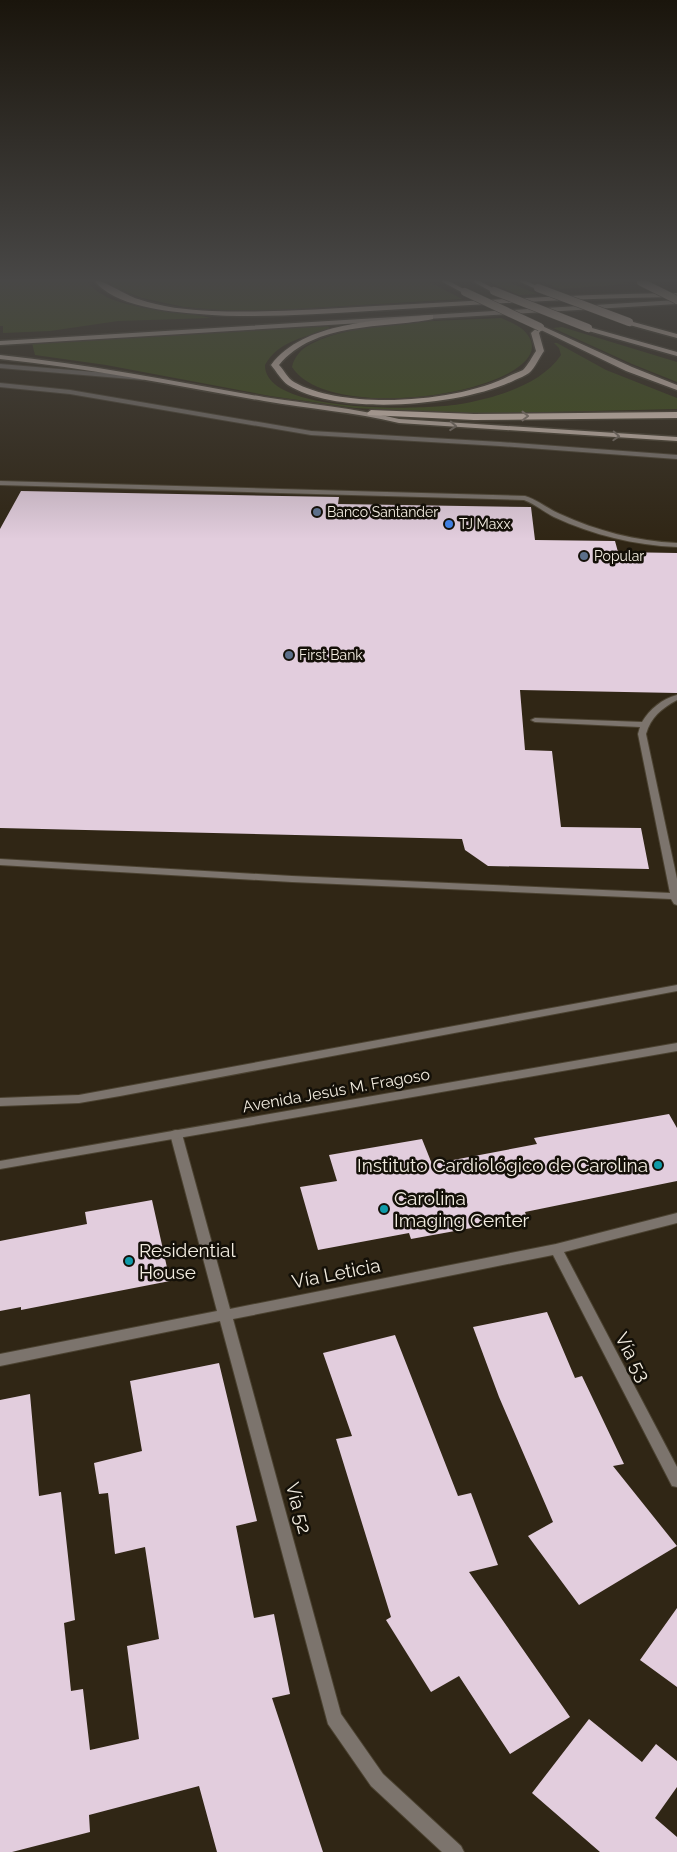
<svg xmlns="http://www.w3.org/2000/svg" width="677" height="1852" viewBox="0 0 677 1852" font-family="Raleway,sans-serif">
  <rect width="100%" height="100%" fill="#302615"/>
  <path fill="#3f4e14" d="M0,280H87C105,312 179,309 211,318L118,321L50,331L3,333V326H0Z
    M107,280H426L462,299L279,310H219L184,307L142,298L116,288Z
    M485,280H504L537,294L519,295Z
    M539,280H617L627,284L560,289Z
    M501,318C510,322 521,326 527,334C569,387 332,430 292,367C294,357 301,349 311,344C357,320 448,321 501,318Z
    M328,326L332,330C308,335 278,341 265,365C264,415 428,410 461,404C495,398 541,385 561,355L559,348L554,343H557L606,370L677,398V409L471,414L355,408L270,396L106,365L35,355L32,343Z
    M562,327L677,362V382L632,364L553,328Z"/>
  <path fill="#e2cddd" d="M21,491L339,497L338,504L531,507L535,540L615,541L618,552L677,553V693L520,690L525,750L552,751L561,827L641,828L649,869L488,866L465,850L462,839L0,828V529Z
    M669,1114L677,1128V1181L525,1212L527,1218L411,1239L409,1233L318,1250L300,1187L337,1181L329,1155L422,1139L432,1164L537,1144L534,1138Z
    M152,1200L170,1281L21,1310V1307L0,1311V1241L87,1224L85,1212Z
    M547,1312L575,1378L582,1376L624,1464L613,1466L677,1546L579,1605L528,1536L553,1522L499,1397L473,1327Z
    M395,1335L458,1496L471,1493L498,1565L469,1572L570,1717L510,1754L459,1676L431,1692L386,1620L391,1617L336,1439L352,1436L323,1353Z
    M219,1363L257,1521L236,1526L254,1618L274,1614L290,1694L272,1698L323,1852H217L199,1786L89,1815L90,1832L12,1852H0V1400L30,1394L39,1496L61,1492L75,1620L64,1623L71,1691L83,1689L90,1750L139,1739L127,1646L159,1639L145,1547L115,1554L108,1493L99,1494L94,1463L142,1451L130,1381Z
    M677,1608V1687L640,1660Z
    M589,1719L642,1762L656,1744L677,1761V1787L655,1818L677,1837V1852H600L532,1793Z"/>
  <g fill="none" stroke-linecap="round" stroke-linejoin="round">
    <g stroke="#4b4231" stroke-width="2">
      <path id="service" d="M0,364L143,376L146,378L143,380L0,368Z
        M0,383L70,390L311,431L500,442L677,455V459L500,446L311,435L70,394L0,387Z
        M0,481L525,496C538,500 548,509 560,514C597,531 636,541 677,543V547C634,545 593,535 554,517C544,512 535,504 524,500L0,485Z
        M677,695V700C661,709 651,717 646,734L677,879V905L674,904L671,899L292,882L0,865V859L292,876L670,893L638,734L640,727L535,722L531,720L535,718L642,722C650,709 662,699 677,695Z
        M677,985V991L120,1096L79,1103L0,1106V1098L79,1095Z"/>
    </g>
    <g stroke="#4b4231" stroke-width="2">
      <path id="minor" d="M176,1130L180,1131L182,1134L230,1309L556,1244L677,1213V1223L564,1252L677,1467V1487L672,1486L553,1255L233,1319L341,1714L383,1774L461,1846L464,1852H442L371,1786L328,1724L220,1321L0,1366V1354L217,1311L170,1134L172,1131Z"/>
    </g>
    <g stroke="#4b4231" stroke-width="2">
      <path id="tertiary" d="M677,1043V1051L0,1169V1161Z"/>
    </g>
    <g stroke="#4b4231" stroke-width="3">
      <path id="primary" d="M677,300V304L0,345V341Z
        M0,355C89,364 176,382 264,397C309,404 354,408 399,419L677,437V441L399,423C354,412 309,409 264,401C176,386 89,368 0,359Z"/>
    </g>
    <g stroke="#4b4231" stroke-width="3">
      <path id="motorway" d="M94,280C104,280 125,295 138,299C161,307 187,310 212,311C266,313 321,309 375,306C476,301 576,294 677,293V297C574,298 472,305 370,311C313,314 256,319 199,314C169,312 112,306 94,280Z
        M439,280H447L469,292L463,293Z
        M470,280H478L498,291L492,292Z
        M516,280H524L541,288L536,289Z
        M430,315H433V319C382,329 316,321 279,365C284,370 288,379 294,382C345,411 459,402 509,376C513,374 519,372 523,370C528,365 532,357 536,351L531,333L540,325L632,367L677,385V390L626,371L541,330L539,333L544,351C539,358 535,368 529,373C525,376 519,378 515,380C463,406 339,417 288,385C282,381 276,371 271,365C304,321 379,321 430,315Z
        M626,320L677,334V338L626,324Z
        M585,326L677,352V356L585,330Z
        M371,410L474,414L677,412V418L474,420L368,415L367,413Z"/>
    </g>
    <use href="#service" fill="#7c746d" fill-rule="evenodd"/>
    <use href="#minor" fill="#7c746d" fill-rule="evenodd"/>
    <use href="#tertiary" fill="#7c746d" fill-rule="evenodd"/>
    <use href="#primary" fill="#d2c0b3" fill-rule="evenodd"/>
    <use href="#motorway" fill="#f5decf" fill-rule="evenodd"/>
    <g stroke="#4b4231" stroke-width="9" stroke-linecap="butt">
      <path id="motorway-bridge" d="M641,282L677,300
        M538,288L629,322
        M494,291L588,328
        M465,292L540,327"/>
    </g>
    <use href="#motorway-bridge" stroke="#f5decf" stroke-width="8"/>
  </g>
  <defs><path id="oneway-chevron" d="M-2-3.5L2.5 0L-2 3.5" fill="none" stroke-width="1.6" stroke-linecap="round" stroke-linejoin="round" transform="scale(1.25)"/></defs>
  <use stroke="#908175" href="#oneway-chevron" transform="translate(525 416)"/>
  <g stroke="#7c7166">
    <use href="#oneway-chevron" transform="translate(453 426) rotate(4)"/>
    <use href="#oneway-chevron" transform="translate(616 436) rotate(3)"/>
  </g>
  <linearGradient id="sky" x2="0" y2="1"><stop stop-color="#1a150c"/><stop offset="0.52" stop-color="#484746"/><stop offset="1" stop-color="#484746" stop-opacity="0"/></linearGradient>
  <rect width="677" height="539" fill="url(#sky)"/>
  <g fill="#5c6f8a" stroke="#141008" stroke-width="2">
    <circle cx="317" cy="512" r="5"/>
    <circle cx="584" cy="556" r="5"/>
    <circle cx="289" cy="655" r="5"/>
  </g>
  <circle fill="#3f7fe0" stroke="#141008" stroke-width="2" cx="449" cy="524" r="5"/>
  <g fill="#0f9aa8" stroke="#141008" stroke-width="2">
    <circle cx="658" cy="1165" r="5"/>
    <circle cx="384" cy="1209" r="5"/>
    <circle cx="129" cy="1261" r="5"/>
  </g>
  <g text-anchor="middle" stroke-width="5" stroke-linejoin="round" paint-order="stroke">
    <g font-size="14" fill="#f2ece0" stroke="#141008" text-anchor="start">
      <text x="327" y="517">Banco Santander</text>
      <text x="459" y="529">TJ Maxx</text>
      <text x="594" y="561">Popular</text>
      <text x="299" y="660">First Bank</text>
    </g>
    <g font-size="16" fill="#f2ece0" stroke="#141008">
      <text transform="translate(336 1090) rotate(-10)" y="6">Avenida Jesús M. Fragoso</text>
    </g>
    <g font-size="19" fill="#f2ece0" stroke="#141008" text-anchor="start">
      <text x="648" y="1172" text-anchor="end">Instituto Cardiológico de Carolina</text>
      <text x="394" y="1205">Carolina<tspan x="394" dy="22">Imaging Center</tspan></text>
      <text x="139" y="1257">Residential<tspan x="139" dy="22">House</tspan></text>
    </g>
    <g font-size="19" fill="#f2ece0" stroke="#141008">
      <text transform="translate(336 1273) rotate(-11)" y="7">Vía Leticia</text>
      <text transform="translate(633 1357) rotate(62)" y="7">Vía 53</text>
      <text transform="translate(299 1508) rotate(75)" y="7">Vía 52</text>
    </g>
  </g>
</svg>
